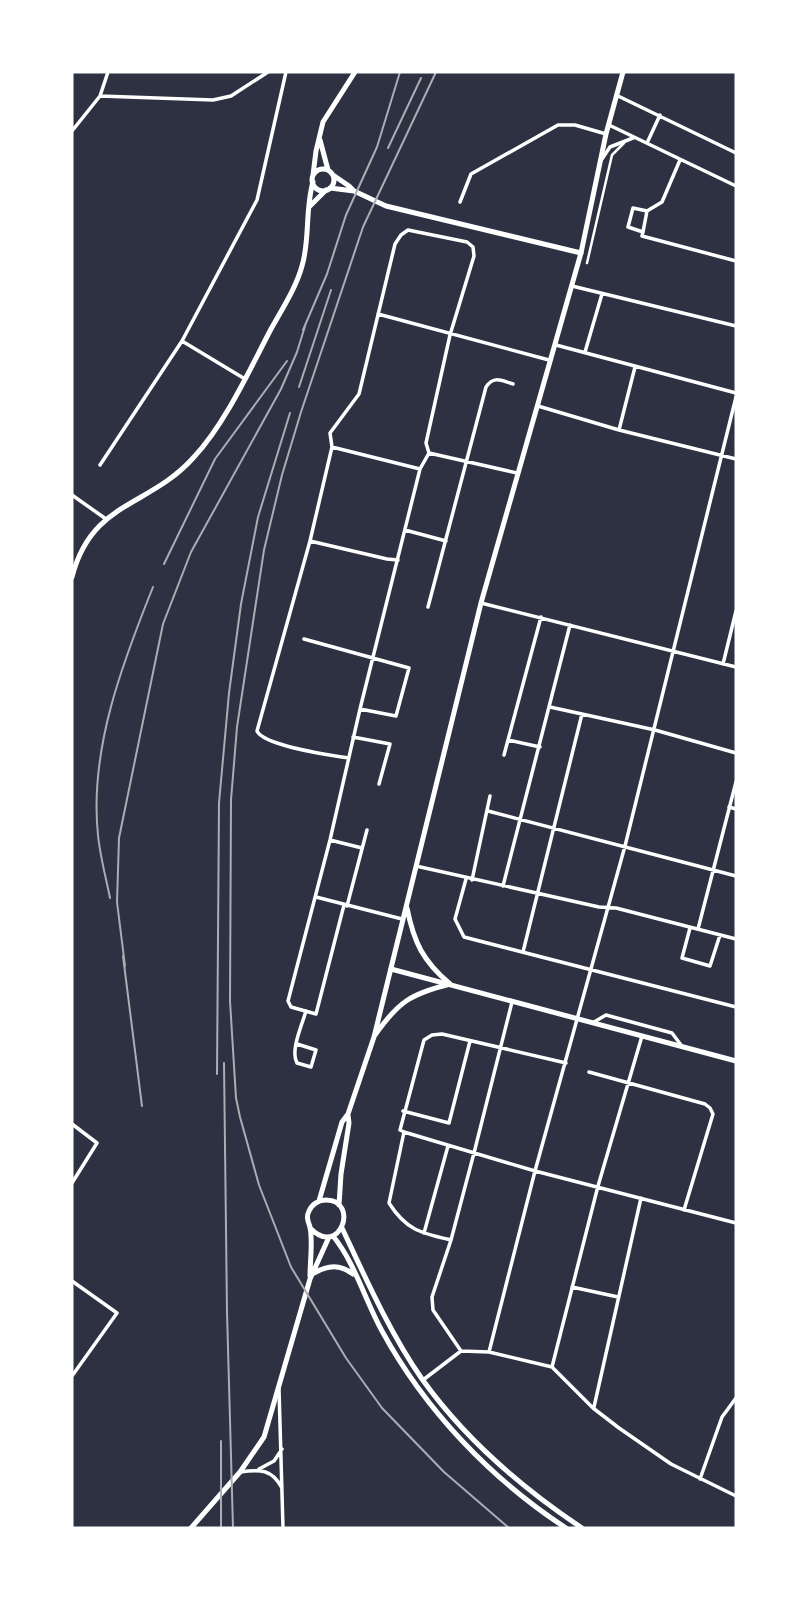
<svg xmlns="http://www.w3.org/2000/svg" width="808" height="1600" viewBox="0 0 808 1600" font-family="Overpass,sans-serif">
  <rect width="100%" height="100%" fill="#2d3142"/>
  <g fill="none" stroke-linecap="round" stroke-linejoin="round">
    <path stroke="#fff" stroke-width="2.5" d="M587,263L612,155L624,143"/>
    <path stroke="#fff" stroke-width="3.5" d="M616,95L736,153
      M100,96L213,100L231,96L268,72
      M609,125L736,186
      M72,131L100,96L108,72
      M647,143L660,115
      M602,159L610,147L633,138
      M680,160L662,202L647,211L633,208L628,227L643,232L642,236L736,261
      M460,202L471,174L558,125H575L606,134
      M643,232L647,211
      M572,286L736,326
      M378,314L549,360
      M182,341L245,379
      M556,345L736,393
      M585,352L602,294
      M538,406L619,430L736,459
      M619,430L635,367
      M332,447L420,469
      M429,453L517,473
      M100,465L182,341L257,200L286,72
      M72,495L106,519
      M405,530L446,541
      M310,541L387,559L398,560
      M481,603L736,667
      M428,607L486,387C494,375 502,381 513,384
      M304,639L409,668L396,716L360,709
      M723,664L736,611
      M550,707L655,730L736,753
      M353,737L390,744L379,784
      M508,740L540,747
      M504,755L541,617
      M348,758C330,755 264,746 257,731L310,541L332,447L330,433L359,394L395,244L401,235L408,230L467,242L473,247L474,256L450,335L426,443L429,453
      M729,807L736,809
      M488,811L736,876
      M330,840L362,848
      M416,866L599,907L616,908L736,939
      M466,879L455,919L464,937L736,1007
      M472,880L490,796
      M503,886L570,625
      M316,897L402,919
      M344,905L316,1014L291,1007L288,1001L330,840L360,709L420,469L429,453
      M347,906L367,830
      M690,928L682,958L710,966L720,935
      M698,929L736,782
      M523,952L582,714
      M594,1022L606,1015L672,1033L681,1045
      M297,1044L316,1050L311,1067L297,1063C290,1051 302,1025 306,1011
      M589,1072L705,1104L710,1108L713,1114L684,1210
      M403,1111L449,1123L470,1041
      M72,1124L97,1143L72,1183
      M404,1132L535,1171L736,1223
      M424,1233L448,1146
      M451,1240C421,1233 406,1230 389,1203L404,1132L400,1130L424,1040L432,1035L442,1034L566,1063
      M72,1281L117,1313L72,1376
      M572,1287L618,1297
      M461,1351L433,1310L432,1297L451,1240L474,1153L512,1002
      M489,1352L535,1171L625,846L736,397
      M552,1367L598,1186L642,1036
      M423,1380L461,1351L489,1352L552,1367L593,1408L619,1428L671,1464L736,1496
      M279,1389L283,1528
      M594,1407L641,1198
      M259,1469L274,1461L282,1449
      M240,1472C260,1469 272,1469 282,1488
      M700,1479L722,1417L736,1398"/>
    <path stroke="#fff" stroke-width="5" d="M320,140L328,170
      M312 180a11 11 0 1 1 22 0a11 11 0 1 1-22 0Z
      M313,175L316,151L323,122L355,72
      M333,175L349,186L354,191L386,206L581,253
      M330,188L354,191
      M309,207L326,190
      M72,577C92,500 149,508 194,457C225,424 250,369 271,329C282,309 296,288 302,266C310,240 305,209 313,182
      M391,969L736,1061"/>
    <path stroke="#fff" stroke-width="5" d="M407,908C414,943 423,961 450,984
      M375,1035C399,1001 411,994 450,984
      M319,1201L342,1122L348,1114L374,1037L481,603L581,253L606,134L623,72
      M339,1205L341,1174L349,1123L348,1115
      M310,1228C340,1259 360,1200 326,1200C319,1200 312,1204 309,1211C306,1217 308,1221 310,1227C313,1242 310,1261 310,1276
      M342,1228C366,1279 390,1333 422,1379C465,1439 522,1488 582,1528
      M333,1236C355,1263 365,1300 382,1331C425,1410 491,1479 566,1528
      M314,1273C328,1265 340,1264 353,1274
      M191,1528L240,1472L264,1437L310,1279L329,1237"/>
    <path stroke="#abadb3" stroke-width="2" d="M436,72L363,227L301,412L282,475L264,550L237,727L231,800L230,1001L236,1098L240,1117L259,1185L291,1267L346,1358L382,1408L444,1472L509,1528
      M388,148L421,78
      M303,330L327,274L346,215L377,147L400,72
      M299,387L331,290
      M164,564L215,459L287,361
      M110,898C106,878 100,856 98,835C89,751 122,664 153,587
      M123,956L142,1106
      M125,966L117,902L119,838L163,624L191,552L281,389L297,352L306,323
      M224,1063L227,1312L233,1528
      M217,1074L219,803L229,693L241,604L258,517L290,413
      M221,1528V1441"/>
  </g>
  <rect width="808" height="1600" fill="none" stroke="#ffffff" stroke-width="147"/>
</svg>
